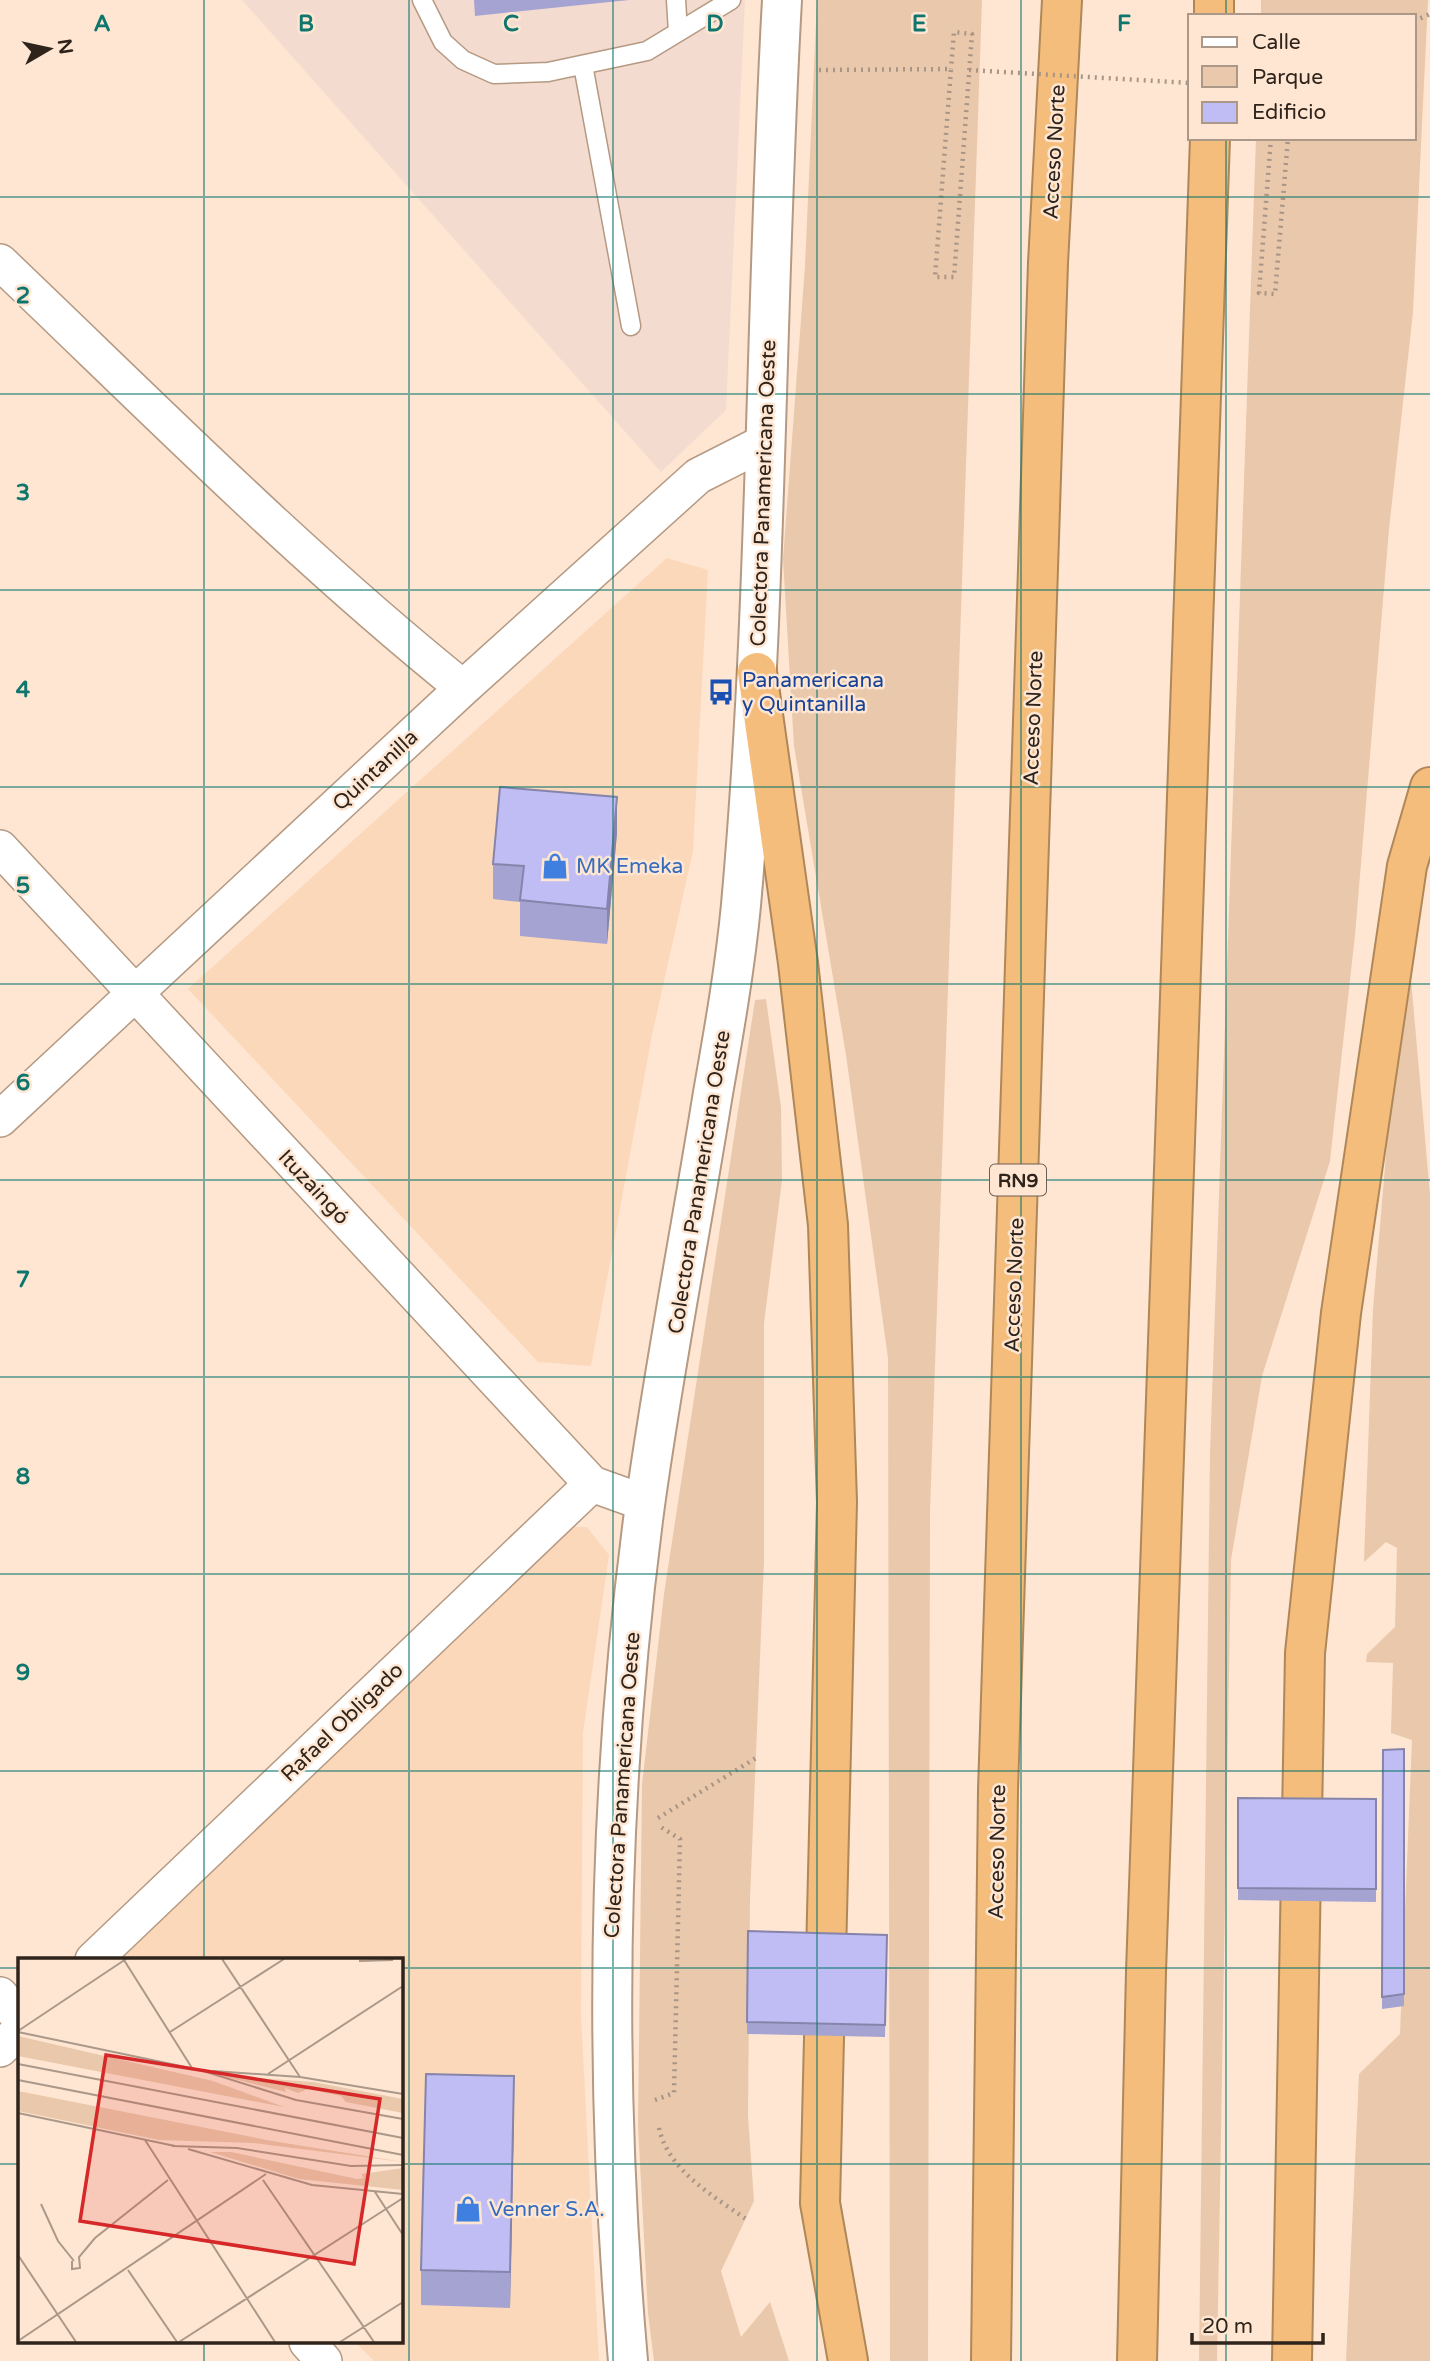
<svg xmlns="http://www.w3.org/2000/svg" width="1430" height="2361" viewBox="0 0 1430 2361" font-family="'Varela Round',sans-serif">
  <rect width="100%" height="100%" fill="#fee6d2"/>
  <path fill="#fcd8ba" d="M667,558L708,570L693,851L652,1035L591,1366L538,1362L188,989Z
    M558,1527H587L609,1555L583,1733L581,2015L599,2361H374L355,2342H401V1960H107Z"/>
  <path fill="#f3dbd0" d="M242,0H745L726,410L661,472Z"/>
  <path fill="#eac8ab" d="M817,0H982L930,1511L928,2361H890L888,1358L846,1055L794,746L783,559L805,266Z
    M1261,0H1428L1413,312L1389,529L1355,935L1330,1161L1262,1376L1231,1560L1217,2361H1199L1210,1453L1256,138H1414V16H1261Z
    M1410,968L1430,1195V2361H1346L1359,2074L1400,2034L1412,1740L1391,1733L1393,1663L1366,1662L1367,1654L1395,1627L1397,1548L1386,1542L1364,1562L1373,1309L1398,1013Z
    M766,999L781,1107L782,1180L764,1323V1561L750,1898L748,2116L754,2201L721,2271L741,2337L770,2302L789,2361H654L648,2313L638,2126L642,1785L664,1594L755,1000Z"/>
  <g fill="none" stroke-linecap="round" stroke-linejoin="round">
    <g stroke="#b59982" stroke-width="21">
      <path id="lane" d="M422,0L443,42L463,60L494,74L548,72L647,51L731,0
        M676,0L678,32
        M583,65L631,326"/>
    </g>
    <g stroke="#b59982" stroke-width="38">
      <path id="street" d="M0,262C152,407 299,556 463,688
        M0,848L592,1484L645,1503
        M0,1119L463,688L698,476L765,442
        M93,1960L592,1484
        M0,1995L19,2017
        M0,2049L19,2031
        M307,2342L324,2361"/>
    </g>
    <g stroke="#b59982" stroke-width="42">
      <path id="secondary" d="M628,2361C603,2075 607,1789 645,1505C664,1367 691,1230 713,1093C724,1031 735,968 741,905C768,604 765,301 782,0"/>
    </g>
    <g stroke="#af8759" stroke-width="42">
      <path id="highway" d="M1214,16V0
        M757,672L798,963L828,1225L837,1502L820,2203L848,2361
        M991,2361L998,1790L1048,263L1062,0
        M1137,2361L1146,1972L1210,138
        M1292,2361L1305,1653L1341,1313L1407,866L1430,787"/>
    </g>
    <path stroke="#a89586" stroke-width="4.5" stroke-dasharray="2 5" stroke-linecap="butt" d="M1414,21L1430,14
      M819,70L951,69L935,277H954L972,34L954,32L951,69
      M1271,138L1259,293L1275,294L1288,138
      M658,1818L756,1758
      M655,2100L674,2093L680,1839L659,1826
      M659,2128C668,2170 713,2196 746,2219"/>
    <use href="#lane" stroke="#fff" stroke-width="18"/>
    <use href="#street" stroke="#fff" stroke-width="35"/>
    <use href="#secondary" stroke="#fff" stroke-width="38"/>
    <use href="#highway" stroke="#f4bd7b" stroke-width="38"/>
    <path stroke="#a89586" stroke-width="4.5" stroke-dasharray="2 5" stroke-linecap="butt" d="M969,70L1190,83"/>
  </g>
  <path fill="#a4a3d1" d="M474,0H629L475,16Z
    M617,833L607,944L520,936V902L493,899V864Z
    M1404,1749V2006L1382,2009L1383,1750Z
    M1238,1798L1376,1799V1902L1238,1900Z
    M748,1931L887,1935L885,2037L747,2034Z
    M514,2112L510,2308L421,2305V2270Z"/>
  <path fill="#8684aa" d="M617,797V833L607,944V909Z
    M514,2076V2112L510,2308V2272Z"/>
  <path fill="#bfbdf3" stroke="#8684aa" stroke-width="2" d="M500,787L617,797L607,909L520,900L524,866L493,864Z
    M1404,1749V1994L1382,1997L1383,1750Z
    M1238,1798L1376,1799V1889L1238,1888Z
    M748,1931L887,1935L885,2025L747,2022Z
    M426,2074L514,2076L510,2272L421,2270Z"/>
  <path fill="none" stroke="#0f766e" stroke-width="2" stroke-opacity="0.55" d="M204,0V1960M409,0V2361M613,0V2361M817,0V2361M1021,0V2361M1226,0V16M1226,138V2361M0,197H1430M0,394H1430M0,590H1430M0,787H1430M0,984H1430M0,1180H1430M0,1377H1430M0,1574H1430M0,1771H1430M0,1968H19M401,1968H1430M0,2164H19M401,2164H1430M204,2342V2361"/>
  <defs>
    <g id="bus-bare" transform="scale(2.1)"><path d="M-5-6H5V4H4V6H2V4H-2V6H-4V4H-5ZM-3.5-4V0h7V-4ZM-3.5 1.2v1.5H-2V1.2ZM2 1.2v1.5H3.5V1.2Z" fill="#1a4fb4" stroke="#fee6d2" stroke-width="2.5" paint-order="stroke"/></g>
    <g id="shop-bare" transform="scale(2.1)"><path d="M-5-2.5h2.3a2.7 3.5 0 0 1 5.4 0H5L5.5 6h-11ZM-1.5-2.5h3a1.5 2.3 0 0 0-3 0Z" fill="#3f7fe0" stroke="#fee6d2" stroke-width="2.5" paint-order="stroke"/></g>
  </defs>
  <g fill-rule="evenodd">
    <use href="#bus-bare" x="721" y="692"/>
    <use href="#shop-bare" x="555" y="866"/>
    <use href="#shop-bare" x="468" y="2209"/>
  </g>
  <g text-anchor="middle" stroke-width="5" stroke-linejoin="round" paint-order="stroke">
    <rect fill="#fee6d2" stroke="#6d5e52" stroke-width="2" x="990" y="1164.5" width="56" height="31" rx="5"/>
    <g font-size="19" font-weight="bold" fill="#2f241b">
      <text x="1018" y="1187">RN9</text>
    </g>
    <g font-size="21" fill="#2f241b" stroke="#fee6d2">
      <text transform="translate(1054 152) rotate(-87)" y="7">Acceso Norte</text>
      <text transform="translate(763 493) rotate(-88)" y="7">Colectora Panamericana Oeste</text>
      <text transform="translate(1033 718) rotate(-88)" y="7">Acceso Norte</text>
      <text transform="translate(375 770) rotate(-43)" y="7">Quintanilla</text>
      <text transform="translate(699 1182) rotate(-81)" y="7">Colectora Panamericana Oeste</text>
      <text transform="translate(314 1187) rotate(47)" y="7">Ituzaingó</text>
      <text transform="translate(1014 1285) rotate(-88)" y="7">Acceso Norte</text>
      <text transform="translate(342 1722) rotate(-44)" y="7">Rafael Obligado</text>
      <text transform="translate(622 1785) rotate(-86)" y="7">Colectora Panamericana Oeste</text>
      <text transform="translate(997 1852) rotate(-89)" y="7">Acceso Norte</text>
    </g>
    <g font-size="21" fill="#164399" stroke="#fee6d2" text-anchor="start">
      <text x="742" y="687">Panamericana<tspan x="742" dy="24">y Quintanilla</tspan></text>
    </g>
    <g font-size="21" fill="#366cbe" stroke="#fee6d2" text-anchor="start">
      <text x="576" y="873">MK Emeka</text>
      <text x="489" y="2216">Venner S.A.</text>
    </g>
  </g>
  <g transform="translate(18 1958)">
    <rect width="385" height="385" fill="#fee6d2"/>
    <path d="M0,78L195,123L266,149L385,172L0,98ZM200,117L295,124L385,141V155L328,144L323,138L290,131L280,135L267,130L268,134ZM0,133L254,183L385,204L236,185L141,182L0,153ZM192,194H213L339,221L346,220L343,216L385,210V232L281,221Z" fill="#eac8ab"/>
    <path fill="none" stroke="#ab9889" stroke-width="2" d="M204,1L282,119M106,2L174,110M341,3L375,2M0,73L108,1M0,74L182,112M152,74L266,1M0,106L385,180M179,111L278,142L385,161M195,113L282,119L385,136M250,116L385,28M0,122L385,197M0,155L157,188M127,182L257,384M154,188L219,190L333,208L385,207M170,191L294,227L385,236M245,222L356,384M357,234L385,277M23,246L40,283L56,303M0,297L58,384M54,303V311L62,310L61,299L77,280L150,222M110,312L159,384M0,383L248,216M161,384L385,240M322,384L385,344"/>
    <path fill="#d62828" fill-opacity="0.15" stroke="#d62828" stroke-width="3.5" d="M88,97L362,141L336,306L62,263Z"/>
    <rect width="385" height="385" fill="none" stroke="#2f241b" stroke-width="3.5"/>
  </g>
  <g font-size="23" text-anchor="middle" font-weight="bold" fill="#0f766e" stroke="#fee6d2" stroke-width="5" stroke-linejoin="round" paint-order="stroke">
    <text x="102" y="31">A</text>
    <text x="306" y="31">B</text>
    <text x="511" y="31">C</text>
    <text x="715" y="31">D</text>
    <text x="919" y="31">E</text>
    <text x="1124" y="31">F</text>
    <text x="23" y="303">2</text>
    <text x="23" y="500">3</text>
    <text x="23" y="697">4</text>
    <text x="23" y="893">5</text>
    <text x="23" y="1090">6</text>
    <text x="23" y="1287">7</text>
    <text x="23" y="1484">8</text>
    <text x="23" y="1680">9</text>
  </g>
  <rect x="1188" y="14" width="228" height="126" fill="#fee6d2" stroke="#ab9889" stroke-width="2"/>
  <rect x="1202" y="37" width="35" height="10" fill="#ffffff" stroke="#ab9889" stroke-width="2"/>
  <text x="1252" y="49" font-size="21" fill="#2f241b">Calle</text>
  <rect x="1202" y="66" width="35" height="21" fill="#eac8ab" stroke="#ab9889" stroke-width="2"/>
  <text x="1252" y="84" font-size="21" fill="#2f241b">Parque</text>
  <rect x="1202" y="102" width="35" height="21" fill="#bfbdf3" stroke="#ab9889" stroke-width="2"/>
  <text x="1252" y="119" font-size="21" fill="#2f241b">Edificio</text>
  <g transform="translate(49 49) rotate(81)" stroke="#fee6d2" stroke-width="5" paint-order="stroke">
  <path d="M0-5L12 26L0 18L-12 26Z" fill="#2f241b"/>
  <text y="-10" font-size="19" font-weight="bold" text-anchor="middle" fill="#2f241b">N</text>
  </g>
  <path d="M1192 2333v10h131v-10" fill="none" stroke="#2f241b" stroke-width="3.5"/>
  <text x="1202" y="2333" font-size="21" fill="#2f241b" stroke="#fee6d2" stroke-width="5" paint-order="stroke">20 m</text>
</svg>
